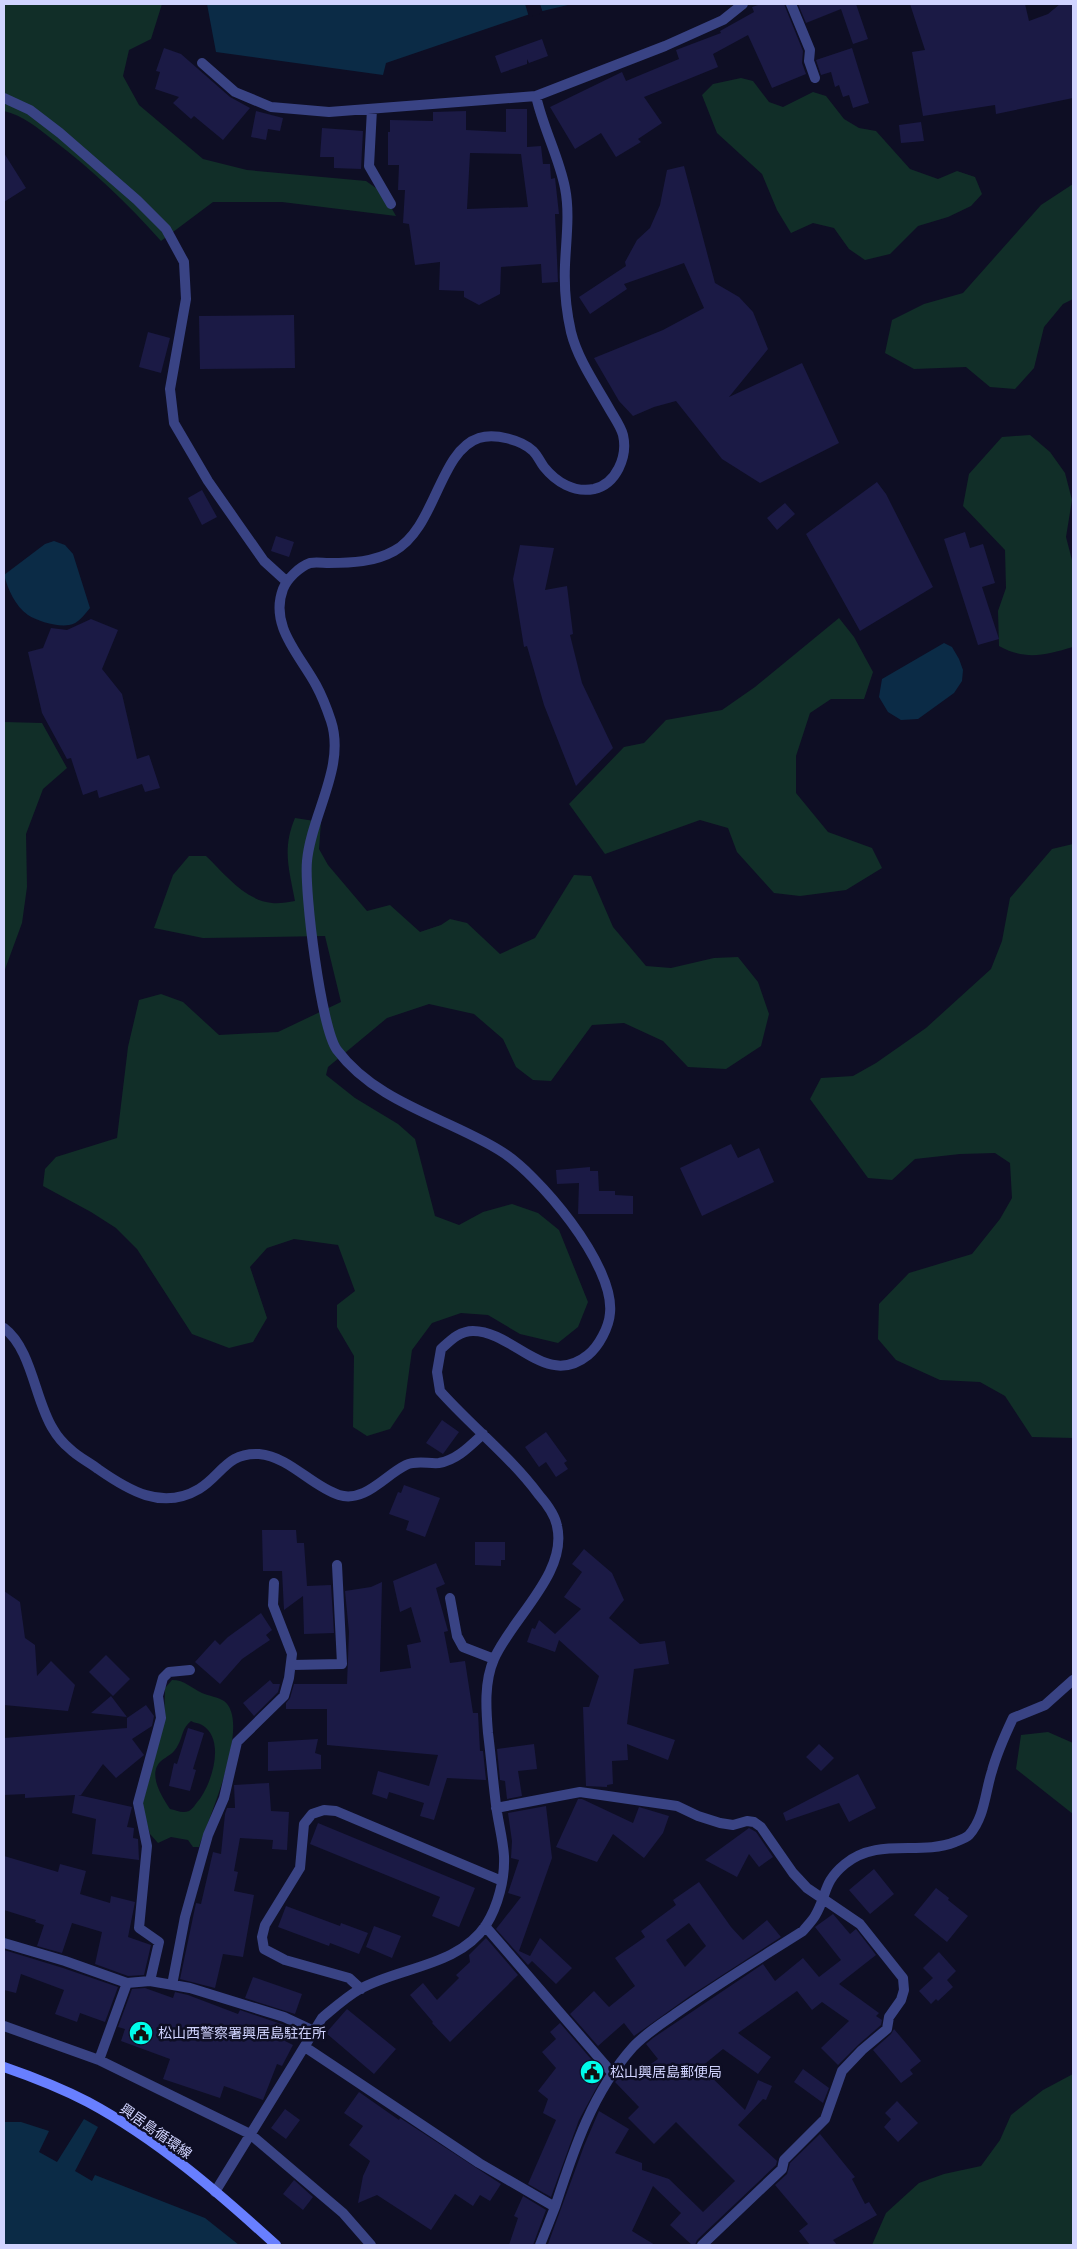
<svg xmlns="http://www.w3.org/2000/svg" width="1077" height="2249" viewBox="0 0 1077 2249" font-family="Jost,'Noto Sans JP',sans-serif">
  <rect width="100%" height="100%" fill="#0e0e24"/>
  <path fill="#112e28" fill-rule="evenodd" d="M4,4H162L151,39L129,50L123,76L139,105L203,159L247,170L366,181L383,193L396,216L282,202H213L161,241C128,204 93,170 53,140C38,128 22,115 4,111Z
    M741,78L753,81L769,102L783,107L813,92L826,96L844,119L859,128L876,131L910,169L938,179L957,171L975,177L982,194L971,206L948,217L918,226L890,254L865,260L849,249L834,228L813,223L791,233L777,210L762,174L717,133L702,95L713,84Z
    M1073,184V299L1063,304L1044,327L1034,368L1015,389L990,387L966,367L914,369L885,353L892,320L924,304L963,293L1041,205Z
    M1030,435L1050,452L1065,473L1072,500L1066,537L1073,564V647C1045,655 1026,661 999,646L998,611L1006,588L1005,550L963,506L969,474L1002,437Z
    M839,618L854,637L873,672L864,699H831L810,713L796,756V793L828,832L872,848L882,868L846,890L800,896L774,893L737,852L728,828L700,820L605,854L569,804L624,747L644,743L666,720L722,710L755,687Z
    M4,722L42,723L67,768L43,789L26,834L27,887L22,923L4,972Z
    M295,818L321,822L319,849L328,865L367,911L390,905L420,932L441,925L450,919L467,923L500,954L535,938L574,875L591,876L613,927L646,966L671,968L714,958L738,957L758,982L769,1014L761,1046L726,1069L688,1067L663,1041L624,1023L592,1025L551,1081L533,1080L516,1067L503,1039L474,1014L429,1004L387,1018L328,1067L326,1075L355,1098L398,1124L415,1139L435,1216L459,1225L483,1212L512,1204L538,1213L559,1230L588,1302L578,1327L558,1343L520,1334L488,1315L461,1313L432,1323L412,1350L404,1408L390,1429L367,1436L353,1427L354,1356L337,1327V1305L355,1291L338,1245L294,1239L267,1248L250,1267L267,1318L253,1342L229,1348L192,1334L137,1249L116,1228L91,1212L43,1186L45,1169L56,1157L117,1138L128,1047L139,1000L161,994L183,1002L219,1035L278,1032L341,1002L325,936L203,938L154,928L173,875L189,856H206C225,874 244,900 272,903C279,904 288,902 295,901C289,869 282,849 295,818Z
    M1073,844V1438L1032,1437L1005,1396L980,1382L940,1380L896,1360L878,1339L879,1304L909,1273L972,1254L1000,1219L1012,1198L1010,1163L995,1153L960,1154L915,1159L892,1180L868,1178L810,1099L821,1078L853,1076L876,1063L926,1028L991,969L1002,941L1010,898L1052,849Z
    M172,1680C185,1680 191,1688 202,1693C209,1696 218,1697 224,1701C252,1722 208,1820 199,1847H193L188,1840L171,1837L158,1843L150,1834L142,1806L164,1723L165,1688ZM191,1721C194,1723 199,1723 202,1725C226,1739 212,1783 199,1800C196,1803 193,1809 189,1811C182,1814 176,1810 170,1809C162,1797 147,1774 161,1761C167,1756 174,1754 178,1745C183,1736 182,1728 191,1721Z
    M1048,1732L1073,1743V1814L1016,1769L1021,1735Z
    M1073,2074V2245H872L886,2213L919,2183L944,2174L981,2166L1000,2140L1011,2115L1043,2090Z"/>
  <path fill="#0b2b46" d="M207,4H572L530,14L386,63L383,75L216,52Z
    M54,541L65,545L73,554L90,608C84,615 78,624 69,625C57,627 37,621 28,615C15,606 8,589 4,575L45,544Z
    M944,643L952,647L959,659L963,670L962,681L954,693L918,719L901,720L888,712L879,697L882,679Z
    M84,2119L98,2127L75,2171L92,2181L95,2175L205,2218L239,2245H4V2122H21L49,2131L39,2152L57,2162Z"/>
  <path fill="#0e0e24" d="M525,4H540L543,13L529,17Z"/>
  <path fill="#1b1a45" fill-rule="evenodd" d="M761,4H784L803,51L802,63L806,74L772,88L748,35L713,54L718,67L644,97L662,123L638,139L641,142L616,157L601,133L575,149L550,107L622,72L626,81L679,59L676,50L721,33L720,31L754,12L752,7Z
    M798,4H856L868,39L853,44L841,9L806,23Z
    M910,4H1025L1029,21L1048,14L1060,4H1073V98L996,114L995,105L923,116L912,52L925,50Z
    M542,39L548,56L529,63L527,59V64L501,73L495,56Z
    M164,48L181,54L230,97L250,108L223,140L194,116L191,119L173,103L179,97L155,89L160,72L156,71Z
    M852,48L869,103L853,108L849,95L843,97L839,85L835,87L831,72L821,75L816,60Z
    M506,109H527V147L541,146L543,164H550L551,179L555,178L559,214H555L558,282L542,283L541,264L501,267L500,294L479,305L464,297V291L439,290L440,262L415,265L409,224L403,223L405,190H398L399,165H388V132H390V120L433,121V112L466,111V130L506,132ZM470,153L521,154L528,207L467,209Z
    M256,111L283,118L280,131L268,129L266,140L251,137Z
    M921,122L924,141L901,143L899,125Z
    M322,128L363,131L361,169L334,168V157H320Z
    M4,153L26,188L4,202Z
    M684,166L715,283L739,297L753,312L768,349L729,397L802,363L839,443L760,483L722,459L676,401L654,407L633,416L619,401L594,358L663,330L704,308L684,263L624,284L627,289L590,314L579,297L626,266L625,262L637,240L650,228L660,205L667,170Z
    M294,315L295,368L200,369L199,316Z
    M148,332L170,338L161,373L139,367Z
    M877,482L886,494L933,587L860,631L806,534Z
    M202,490L217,517L202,525L188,498Z
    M785,503L795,514L777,530L767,518Z
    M965,532L970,548L983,544L995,583L982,587L999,639L978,645L944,539Z
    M276,536L294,542L289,557L271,551Z
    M520,545L554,548L545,590L567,586L573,634L570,635L582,683L613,748L576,786L544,705L527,646L524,647L513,579Z
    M91,619L118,630L102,669L122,694L137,759L149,755L160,788L145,792L142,784L99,798L97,790L83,795L71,758L67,759L42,713L28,652L43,648L51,628L67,630Z
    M731,1144L738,1158L759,1148L774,1182L702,1216L680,1168Z
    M590,1167V1171H598L599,1191H615V1195L633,1196V1214H578L579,1183L557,1184L556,1170Z
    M442,1420L459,1432L443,1454L426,1443Z
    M546,1432L567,1461L564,1463L568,1469L556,1477L546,1462L539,1467L525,1447Z
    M404,1485L440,1498L425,1537L406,1530L409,1521L389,1514L398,1492L401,1493Z
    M262,1530H296L297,1543H304L307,1586L331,1585L334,1633L304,1634L303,1596L284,1610L282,1571H263Z
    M475,1542H505V1560H501V1566L475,1565Z
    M584,1549L612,1573L624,1600L609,1618L640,1644L665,1641L669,1664L634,1669L627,1724L675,1740L668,1760L627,1744L628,1760L612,1761L613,1784L607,1785V1787L586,1786L583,1707H589L599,1676L559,1640L555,1652L527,1642L532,1628L535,1629L539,1620L555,1634L581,1609L564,1597L582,1572L572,1564Z
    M436,1563L445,1584L436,1588L448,1631L444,1632L450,1663L465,1661L473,1713H478L480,1751H483L486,1780L447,1778L434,1820L420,1816L424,1803L389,1792L387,1799L372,1794L378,1771L429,1786L438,1755L327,1745V1709H286V1703L290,1698L294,1684H347L349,1632L345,1591L371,1587L382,1582L380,1672L411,1668L407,1645L421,1642L411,1607L400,1612L393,1581Z
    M4,1591L20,1602L25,1638L35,1645L37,1676L51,1661L75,1685L68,1711L4,1705Z
    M261,1613L272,1630L266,1635L270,1640L242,1659L220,1684L195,1662L215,1640L220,1645L228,1637Z
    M106,1655L130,1679L113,1696L89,1672Z
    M270,1680L273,1684H280L278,1692L254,1716L243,1703Z
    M111,1696L127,1717L91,1713Z
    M146,1705L154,1716L152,1726L132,1739L144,1755L116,1778L103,1764L81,1795H78L132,1807L127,1827L134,1828L133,1838L138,1839L139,1860L92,1854L96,1819L72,1813L75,1795L25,1798V1794L4,1795V1738L127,1728V1718Z
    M188,1728L204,1733L193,1769L196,1770L190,1791L169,1786L174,1763L177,1764Z
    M318,1739L315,1753L321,1755V1769L268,1771V1742Z
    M534,1744L537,1769L518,1771L522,1796L507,1799L505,1781L500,1780L497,1749Z
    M819,1744L834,1758L821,1771L806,1757Z
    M858,1774L876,1808L849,1822L839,1803L786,1821L783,1813Z
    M269,1783L271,1811L289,1812L287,1850L272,1849L273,1840L240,1838L234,1871L238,1872L234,1891L254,1895L243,1957L223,1954L215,1988L180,1979L196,1903L201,1904L213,1852L221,1854L225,1814L227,1808H235L234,1785Z
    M578,1799H582L633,1823L639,1807L669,1816L663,1833L644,1858L613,1834L597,1862L556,1847Z
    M546,1806L552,1858L519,1951L530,1956L540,1938L572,1968L556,1984L532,1961L528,1965L496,1929L521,1897L508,1893L519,1860L511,1858L512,1841L508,1813Z
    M318,1823L475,1888L459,1927L432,1916L440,1897L310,1844Z
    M749,1828L756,1832L773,1857L759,1867L749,1854L737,1877L705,1860Z
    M4,1856L58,1872L60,1864L86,1871L80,1894L110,1903L111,1896L135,1902L128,1937L151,1945L144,1975L128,1976L95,1964L102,1932L72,1923L62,1953L37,1946L44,1925L35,1922L36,1920L4,1910Z
    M874,1869L894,1894L870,1914L849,1890Z
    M699,1882L731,1927L743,1940L767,1920L781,1937L690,1996L634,2036L624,2023L598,2046L570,2014L594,1991L609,2007L635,1986L615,1958L645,1937L641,1931L676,1905L673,1900ZM689,1923L706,1946L685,1967L666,1940Z
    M936,1888L949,1898L948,1900L968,1916L947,1942L914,1915Z
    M286,1906L340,1926L341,1923L368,1933L359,1954L330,1943L329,1946L278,1927Z
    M833,1914L850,1934L856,1929L876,1955L839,1984L879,2013L876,2016L882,2020L881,2025L858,2045L838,2065L821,2048L849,2021L822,2002L812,2010L797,1991L738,2033L771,2057L758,2074L723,2049L701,2067L745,2110L758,2080L772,2086L766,2100L763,2099L738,2125L777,2161L776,2165L697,2240L695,2245H692L670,2225L681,2213L653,2186L632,2231L655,2245L548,2244L584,2146L599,2111L629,2129L615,2153L642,2163V2170L669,2179L703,2212L735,2181L676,2122L654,2144L628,2118L639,2107L615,2082L629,2068L635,2075L658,2059L646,2044L653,2038L763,1964L775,1981L803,1958L819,1977L841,1960L815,1927Z
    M374,1926L401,1936L392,1958L366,1947Z
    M486,1938L518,1975L450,2042L432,2023L433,2022L410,1995L423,1983L437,2000L459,1978L456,1975L470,1962L469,1955Z
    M4,1950L63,1968L118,1987L105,2022L80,2013L77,2022L55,2014L64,1990L21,1974L16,1993L4,1990Z
    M939,1952L956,1971L947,1980L953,1987L938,2001L936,1999L931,2004L919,1991L933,1978L923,1968Z
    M253,1977L302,1994L295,2014L245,1998Z
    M145,1988L173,1998L175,1992L188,1995L238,2014L240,2010L290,2027L285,2041L293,2045L282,2066L277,2064L263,2100L224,2086L220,2098L163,2079L170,2059L121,2041L125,2029L118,2027L132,1989Z
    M347,2009L396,2049L374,2074L326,2033Z
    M560,2023L604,2074L579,2120L551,2197L528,2184L556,2120L543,2113L548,2099L538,2091L556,2068L542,2052L556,2039L550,2032Z
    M894,2029L921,2061L910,2070L913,2074L901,2083L873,2050L891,2034Z
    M803,2069L829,2088L823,2103L794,2082Z
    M359,2092L399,2120L400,2118L501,2184L490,2201L480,2195L473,2206L455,2194L431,2230L377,2195L358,2203L363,2176L370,2161L349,2145L363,2126L344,2113Z
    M897,2101L918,2123L898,2142L884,2127L891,2119L885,2113Z
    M285,2109L300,2120L286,2139L271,2128Z
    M820,2134L855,2177L852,2179L865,2204L869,2202L877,2215L833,2240L837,2245H810L799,2231L808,2224L775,2185L787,2174L790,2163Z
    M294,2180L313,2197L303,2210L283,2194Z
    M523,2196L546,2210L533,2245H509L518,2218L514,2216Z"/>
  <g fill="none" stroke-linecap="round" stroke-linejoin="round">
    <path stroke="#394384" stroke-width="10" d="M791,4L810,50L809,61L815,78
      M202,63L235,92L271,107L329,112L536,96L665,46L723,20L743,4
      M4,98L30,110L60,133L137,200L166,229L184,262L186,299L170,389L174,423L208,481L238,524L264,561L286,581
      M372,109L369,166L391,204
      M4,1328C32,1349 35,1401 53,1429C57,1436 64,1444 70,1449C78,1457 89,1462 98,1469C128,1490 162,1511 199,1489C221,1476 227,1452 259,1454C290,1457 311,1486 339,1495C365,1503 385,1475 406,1465C416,1460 429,1464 439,1463C457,1460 470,1446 483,1434
      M450,1598L457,1636L463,1647L494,1659
      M292,1665L342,1664L337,1565
      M496,1808L580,1792L677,1806L698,1816L720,1823L733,1825L747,1821L754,1822L761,1827L793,1873L807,1888L860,1924L903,1978L904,1990L901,2000L889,2017L887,2029L862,2050L842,2071L825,2119L784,2160L782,2169L702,2245
      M485,1926L613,2074
      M4,1943L65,1961L127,1983L150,1981L190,1988L284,2017L314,2031
      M150,1981L159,1942L139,1928L147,1846L138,1803L161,1718L158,1696L163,1678L169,1672L190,1670
      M172,1985L185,1917L208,1835L224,1798L237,1742L284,1696L289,1678L292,1654L273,1605L274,1583
      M361,1989L349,1978L285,1960L264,1949L262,1937L265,1925L300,1868L304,1824L312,1814L324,1810L336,1811L502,1881
      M4,2026L99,2060L250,2134L343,2213L371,2245
      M305,2047L479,2163L555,2207L540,2245
      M99,2060L127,1983
      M215,2192L322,2018C334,2008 346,1997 360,1989C400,1967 459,1966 486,1925C498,1906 505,1879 504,1856C503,1839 498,1822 496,1805C493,1781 491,1757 488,1733C486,1709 484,1682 494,1659C512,1618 568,1573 557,1526C555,1515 546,1503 539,1495C510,1456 472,1427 440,1391L437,1372L441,1349C450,1341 459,1331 473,1331C514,1331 546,1389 588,1355C599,1346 609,1327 610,1313C615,1265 538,1173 499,1150C445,1117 377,1103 337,1050C321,1028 304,891 307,861C311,815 346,767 331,721C327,709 322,696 316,685C300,655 269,626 283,589C287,579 299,567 310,563C316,562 323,563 329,563C352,563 374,562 394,551C436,528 439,451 479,438C495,433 522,440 533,451C538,456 540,462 544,467C556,482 574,493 594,489C616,484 628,457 623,435C621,427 614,417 610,410C596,385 578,360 571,332C566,310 564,288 565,265C566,240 570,213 565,188C559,157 543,128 536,96
      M555,2207C574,2149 592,2093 633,2047C646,2033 663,2023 678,2012C719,1983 762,1957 803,1931C807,1926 812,1921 815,1916C828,1894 822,1883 845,1864C878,1837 919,1856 955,1842C960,1840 966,1838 969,1835C985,1817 985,1792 992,1771C997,1752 1005,1735 1013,1718L1045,1705L1073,1680"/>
    <path stroke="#687fff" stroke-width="10" d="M4,2067C33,2077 61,2088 88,2102C157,2139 219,2193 276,2245"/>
  </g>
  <defs>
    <g id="civic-disc" transform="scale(1.25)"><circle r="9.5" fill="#00fcea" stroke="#0e0e24"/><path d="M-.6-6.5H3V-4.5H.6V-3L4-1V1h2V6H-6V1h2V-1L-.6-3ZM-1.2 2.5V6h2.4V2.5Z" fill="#111"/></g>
  </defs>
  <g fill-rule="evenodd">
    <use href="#civic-disc" x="141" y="2033"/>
    <use href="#civic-disc" x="592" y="2072"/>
  </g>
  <g text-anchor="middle" stroke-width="5" stroke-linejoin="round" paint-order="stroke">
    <g font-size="14" fill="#d1d4ff" stroke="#0e0e24" text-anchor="start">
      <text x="158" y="2038">松山西警察署興居島駐在所</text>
      <text x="610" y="2077">松山興居島郵便局</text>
    </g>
    <g font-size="14" fill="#d1d4ff" stroke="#0e0e24">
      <text transform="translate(156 2131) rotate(35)" y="5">興居島循環線</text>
    </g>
  </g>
  <rect width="1077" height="2249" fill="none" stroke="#d1d4ff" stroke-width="10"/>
</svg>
